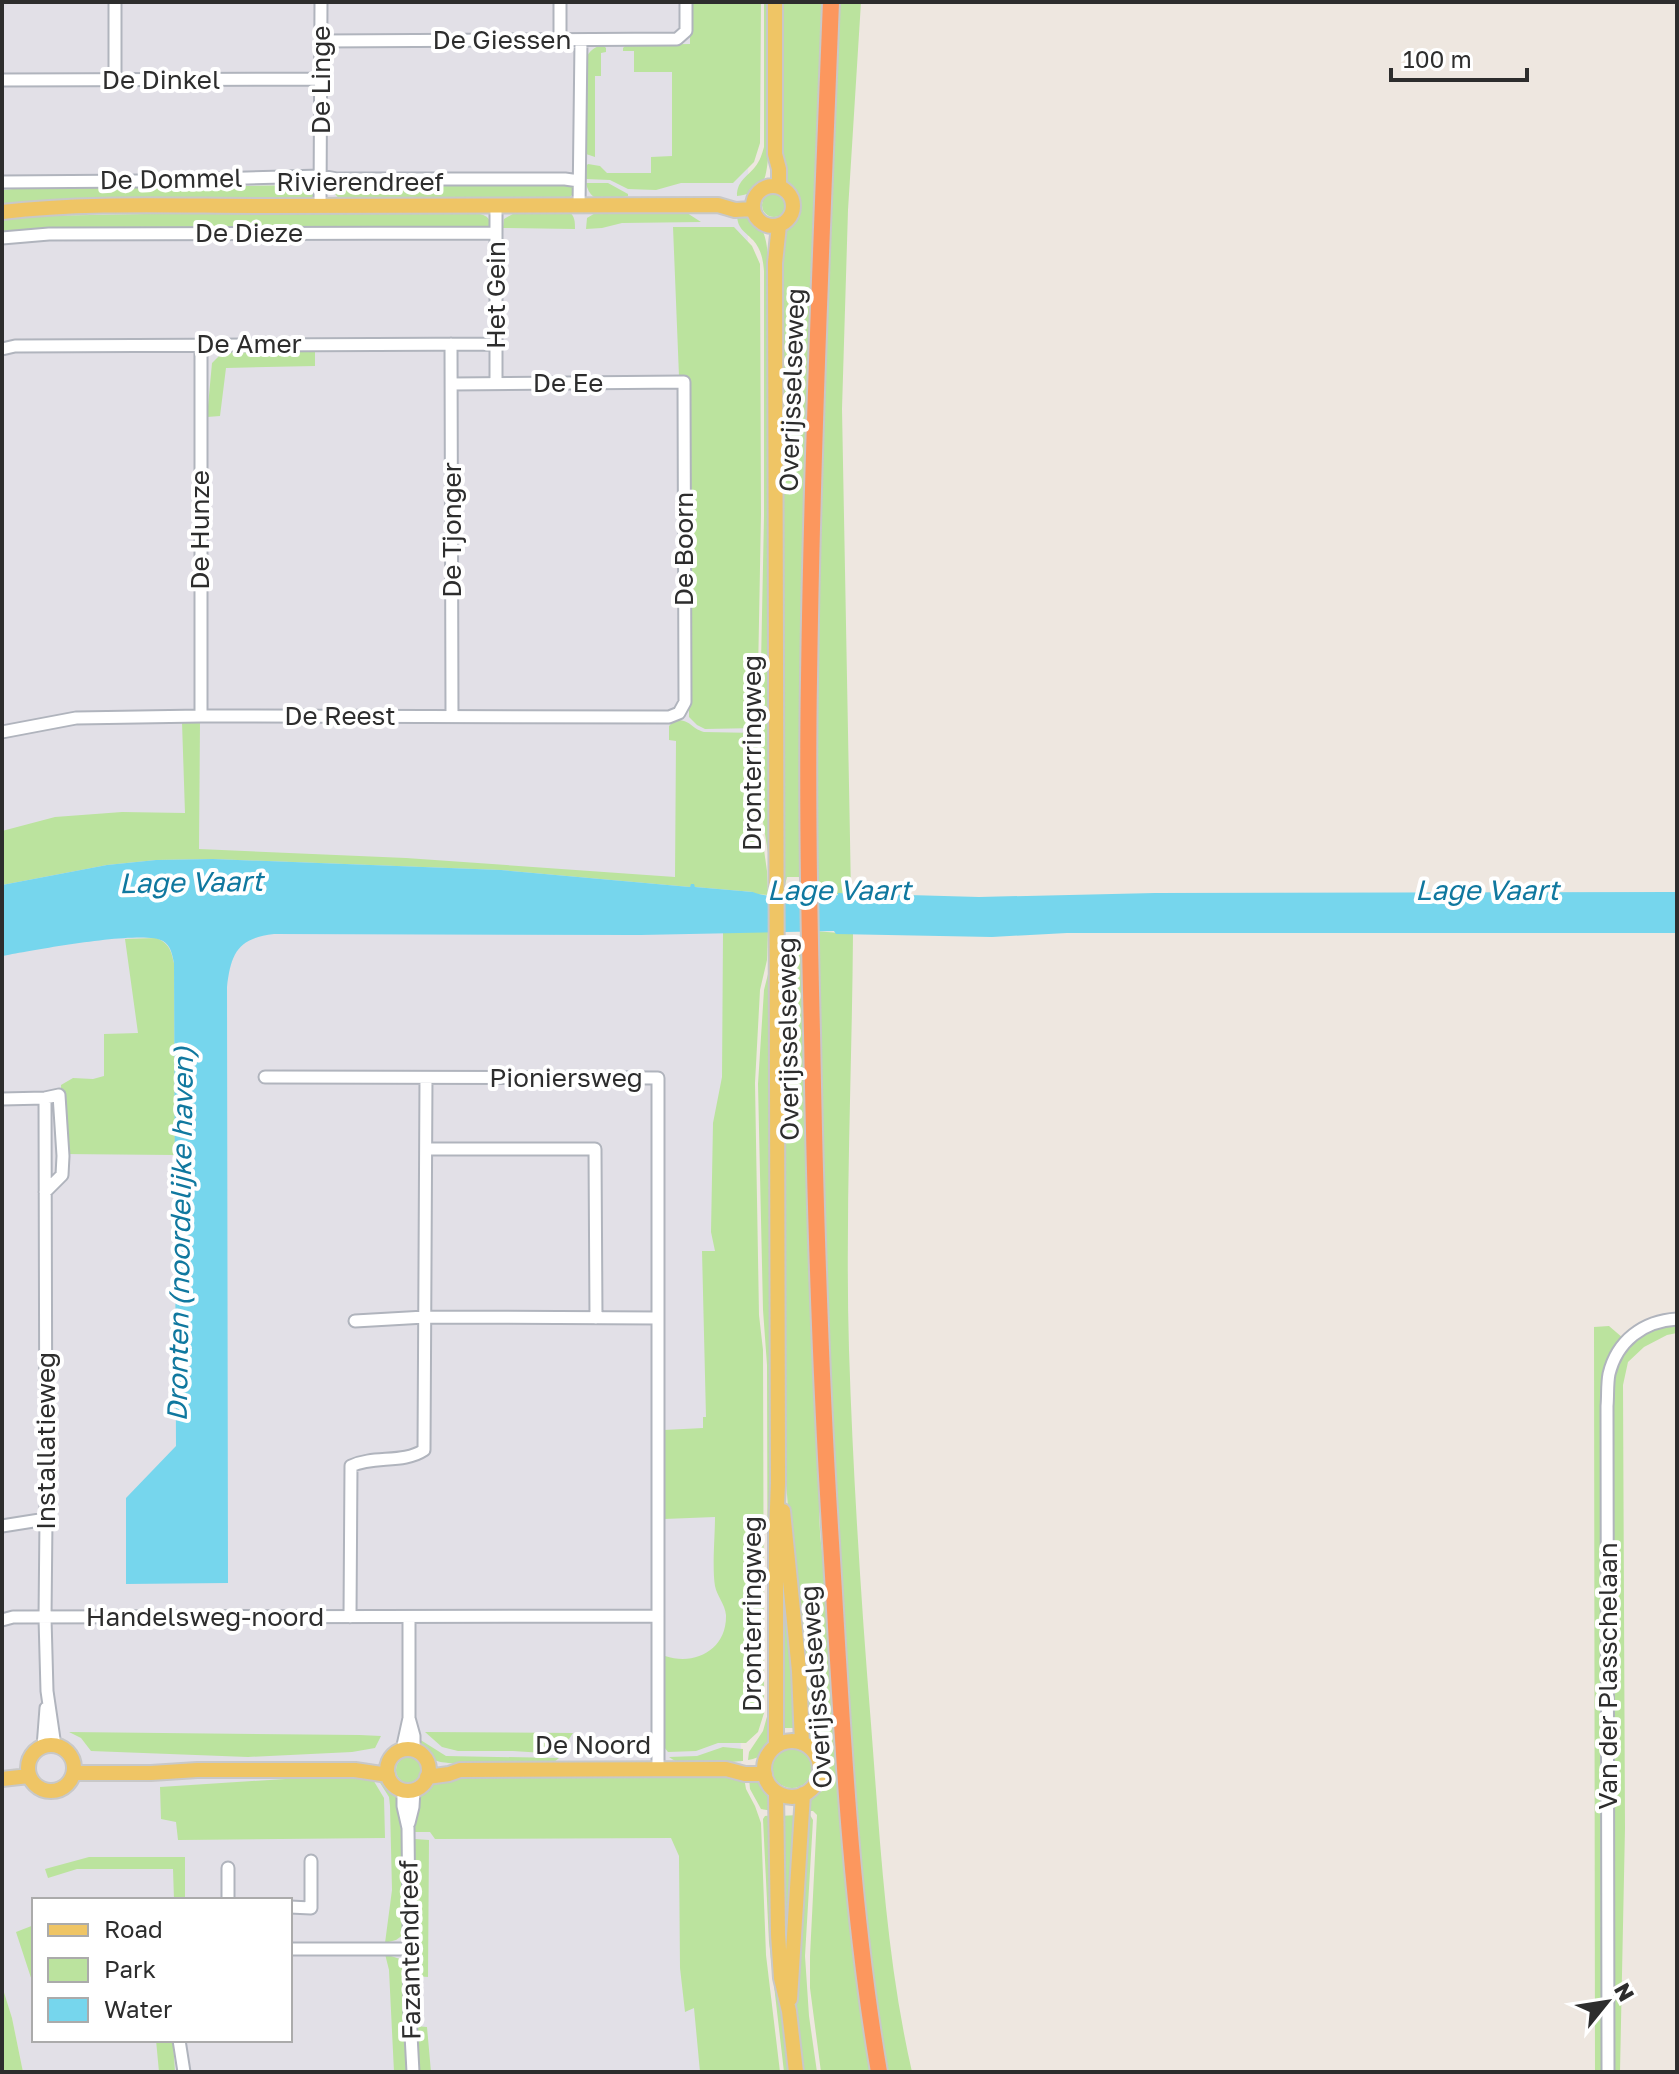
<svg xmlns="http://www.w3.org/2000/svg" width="1679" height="2074" viewBox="0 0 1679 2074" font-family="'Golos Text',sans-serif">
  <rect width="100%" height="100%" fill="#eee7e0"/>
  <path fill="#e2e0e7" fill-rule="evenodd" d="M2,2H749L740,1721L743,1820L769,2072H23L12,2018L2,1986ZM34,1900H290V2040H34Z"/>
  <path fill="#bbe39e" d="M690,2H761L760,143L754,162L733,183H681L656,190L628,189L610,180L586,179V166L588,164L600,166L607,173H651V157L672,156V72H634V51H623V48L626,45L690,44Z
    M764,2H771C771,30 774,166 763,182C757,191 747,195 737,196C737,181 746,178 755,167C760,161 762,154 764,147Z
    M781,2H825L822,108L817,130L815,172L818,193L802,877H787L785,885L781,884V262C782,252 782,240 785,230C789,219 800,215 797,201C795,190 786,183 783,172Z
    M838,2H861L848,210L842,409L851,893L815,896V733L823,347C827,313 829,282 827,248Z
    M603,45L606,48V52L601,53V76H595V157L586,154L585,64C586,53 593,47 603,45Z
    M586,183H608L628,194V196C610,199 591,207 586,183Z
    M340,184H573L575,188L573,194L568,199L340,200L332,190V186Z
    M312,185L316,187L317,190L310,201L2,206V190L13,189Z
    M762 205a12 12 0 1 1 24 0a12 12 0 1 1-24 0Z
    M518,211L569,212C575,216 575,222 575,229L503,228L504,219Z
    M684,211L701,222L622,223L602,228L586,229L587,218L597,212Z
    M198,213H475C484,215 488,215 491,224L488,228L2,236V218L37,216Z
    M737,214C770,218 767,249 769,275L771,871L763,822L760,713L764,516V271C763,259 761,249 753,240C744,231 737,228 737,214Z
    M673,227H734L752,246L760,264L761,514L757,728L705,729L697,725L689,717V377L679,376Z
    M315,349V453V366L226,368L220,416L207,417L212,363L225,350Z
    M675,720C692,720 690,728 704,732L757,733L760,822L767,871L768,895L754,894L753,892L695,887L692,884L690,887L501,870L213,859L156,860L107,865L2,885V831L55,817L122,812L185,813L182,722H200L199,849L406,858L675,877L676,741L669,740V726Z
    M768,931L767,960L760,990L755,1083L759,1315L763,1350L764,1713L758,1732L746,1743H718L696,1751L668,1752L664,1747L665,1656C695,1666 727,1650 726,1615C725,1604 717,1596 715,1586C712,1568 715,1536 715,1517L664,1519V1430L703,1428V1417H706L702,1251H715L711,1232L713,1123L722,1077L723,933Z
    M814,931L853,934C852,1072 845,1212 849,1350C853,1475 861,1600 871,1724C880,1840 886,1958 912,2072H885L869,1960L848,1732L849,1709L847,1660L842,1634L830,1426Z
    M156,938C169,943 171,950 174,963L175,1155L62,1154L61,1085L73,1078L93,1079L104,1076V1034L138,1033L125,939Z
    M781,943H785L787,951L803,950L820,1476C819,1507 818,1537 825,1567L872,2072H821L810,1988V1956L817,1815L813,1811H806L809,1796L820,1781L823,1768L821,1755L807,1735L792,1566L784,1451Z
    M772,958L773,1736C769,1749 762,1758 748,1760L749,1752L763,1731L768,1713L767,1365L763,1310L758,1084L764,990Z
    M1677,1322V1333L1667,1335L1644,1347L1628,1362L1623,1385L1625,1828L1620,2072H1611L1612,1402C1614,1377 1619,1341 1646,1330C1655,1326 1667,1325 1677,1322Z
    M1609,1326L1623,1338L1606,1377V2072H1595L1594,1327Z
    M782,1531L798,1728H779Z
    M69,1732L360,1735L381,1736L375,1748L352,1752L248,1757L91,1751L81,1738Z
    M425,1732L573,1733L559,1754L513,1751H458L442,1747Z
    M419,1739L446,1756L559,1758L553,1763C532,1763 445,1768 432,1759C425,1754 420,1746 419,1739Z
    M723,1747L743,1749V1761C722,1762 686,1771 669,1757L697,1756Z
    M772 1768a20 20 0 1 1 40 0a20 20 0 1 1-40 0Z
    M396 1770a13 13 0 1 1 26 0a13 13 0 1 1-26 0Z
    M712,1774L744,1777L746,1789L755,1806L761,1823L766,1955L780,2072H700L694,2008L685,2012L680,1968L679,1856L671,1838L435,1839L430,1832H414L418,1795L436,1779L488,1775Z
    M348,1775L372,1778L384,1798L385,1838L178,1840L176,1822L161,1819L160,1787Z
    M377,1778H381L388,1784L398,1797L404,1864L403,1935L396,1940L385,1943L392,1890L390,1806L389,1797Z
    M749,1778C770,1781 770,1792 773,1811L761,1809L750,1789Z
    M773,1815L777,1965L790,2072H784L769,1942L763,1819L765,1816Z
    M799,1815L785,1980L779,1816Z
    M806,1815H810L813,1820L805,1956L809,2016L817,2072H801L795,1993Z
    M415,1839L429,1840L428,1977L414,1976Z
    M89,1857H185V1900H174L173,1869H77L48,1878L45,1869Z
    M34,1925V1951L31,1952L34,1960V1987L16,1932Z
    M385,1954L400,1959L404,1966L409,2072H394L389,1970Z
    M2,1986L12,2018L23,2072H3L2,2068Z
    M415,2026L427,2027L431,2072H419Z
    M156,2040L173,2041L175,2072H159Z"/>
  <path fill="#76d6ed" d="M213,859L501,870L690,887L691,884H694L695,887L753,892C770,900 814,896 835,896L838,895V893L979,897L1155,893L1677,892V933H1067L992,937L836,934L834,931L640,935L274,934C238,938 231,953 227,987L228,1583L126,1584V1498L176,1446L174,963C172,954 171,946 163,941C144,929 29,951 2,956V885L107,865L156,860Z"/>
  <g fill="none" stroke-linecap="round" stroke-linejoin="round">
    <g stroke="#b0b4bd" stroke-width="15">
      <path id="minor" d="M321,41L677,39L686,31V2
        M560,41V2
        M115,79V2
        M2,80L321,79
        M2,182L140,181L321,176L337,179H565L579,181
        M320,206L321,2
        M579,206L581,41
        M2,238L49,234L496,233
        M201,344V716
        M451,344L452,716
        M2,349L15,346L496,344
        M496,383V206
        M2,732L76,718L201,716L669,717L679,713L685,702L684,382L452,384
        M265,1077L658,1078V1769
        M45,1098L46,1519L45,1618L47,1691L55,1746
        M2,1099L45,1098L59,1095L63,1156L62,1175L45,1192
        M426,1149H595L596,1318
        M355,1321L425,1317L658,1318
        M2,1526L46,1519
        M350,1617L351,1466C374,1455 403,1464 424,1450L426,1078
        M2,1620L13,1617L658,1616
        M409,1718L414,1736V1750
        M43,1747L46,1708
        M402,1750L409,1718V1617
        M403,1790V1806L408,1828L410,2016L413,2072
        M409,1823L413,1807L414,1790
        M228,1868V1900
        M290,1907L311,1908V1861
        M290,1949H409
        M179,2040L184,2072
        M1608,2072L1607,1406C1608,1396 1607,1384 1609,1374C1617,1341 1643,1321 1677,1319"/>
    </g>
    <g stroke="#c8c8c8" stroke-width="18">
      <path id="major" d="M775,2V154L779,169V187
        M753 206a20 20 0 1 1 40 0a20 20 0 1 1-40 0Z
        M2,212C88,202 176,206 263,206C415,205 566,206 718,205L735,210L753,209
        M783,1511L799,1671L802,1743
        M764 1769a28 28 0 1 1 56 0a28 28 0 1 1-56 0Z
        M28 1768a23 23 0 1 1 46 0a23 23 0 1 1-46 0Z
        M776,1746V1532L778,1483L775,263L779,225
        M387 1770a21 21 0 1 1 42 0a21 21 0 1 1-42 0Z
        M74,1773H151L197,1770H355L388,1775
        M427,1777L449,1774L460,1770L726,1769L745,1774H765
        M2,1779L29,1776
        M776,1792L778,1934L781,1978L789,2011L796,2072
        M790,1999L803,1794"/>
    </g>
    <g stroke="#c8c8c8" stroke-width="20">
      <path id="highway" d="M831,2C822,228 812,453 809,679C807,797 809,915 812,1033C815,1203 820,1373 831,1543C842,1720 849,1897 879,2072"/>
    </g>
    <use href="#minor" stroke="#fff" stroke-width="11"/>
    <use href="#major" stroke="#efc565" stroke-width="14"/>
    <use href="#highway" stroke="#fc975e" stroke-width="16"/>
  </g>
  <g text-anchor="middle" stroke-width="8" stroke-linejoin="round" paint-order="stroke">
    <g font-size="26" fill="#2d2d2d" stroke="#fff">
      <text x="502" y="49">De Giessen</text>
      <text x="161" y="89">De Dinkel</text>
      <text transform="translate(321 80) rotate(-90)" y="9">De Linge</text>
      <text transform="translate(171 179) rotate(-1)" y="9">De Dommel</text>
      <text x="360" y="191">Rivierendreef</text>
      <text x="249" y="242">De Dieze</text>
      <text transform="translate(496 295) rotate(-90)" y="9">Het Gein</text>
      <text x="249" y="353">De Amer</text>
      <text x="568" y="392">De Ee</text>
      <text transform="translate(792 390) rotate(-88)" y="9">Overijsselseweg</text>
      <text transform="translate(200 530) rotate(-90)" y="9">De Hunze</text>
      <text transform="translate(452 530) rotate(-90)" y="9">De Tjonger</text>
      <text transform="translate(684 549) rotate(-90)" y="9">De Boorn</text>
      <text x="340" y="725">De Reest</text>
      <text transform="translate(752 753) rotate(-90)" y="9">Dronterringweg</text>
      <text transform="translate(788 1039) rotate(-91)" y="9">Overijsselseweg</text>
      <text x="566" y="1087">Pioniersweg</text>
      <text transform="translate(46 1441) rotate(-90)" y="9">Installatieweg</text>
      <text transform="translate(752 1614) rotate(-90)" y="9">Dronterringweg</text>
      <text x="205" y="1626">Handelsweg-noord</text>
      <text transform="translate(1608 1676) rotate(-90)" y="9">Van der Plasschelaan</text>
      <text transform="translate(816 1687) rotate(-94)" y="9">Overijsselseweg</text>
      <text x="593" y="1754">De Noord</text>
      <text transform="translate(410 1950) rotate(-91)" y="9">Fazantendreef</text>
    </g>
    <g font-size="28" font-style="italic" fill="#10789f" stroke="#fff">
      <text transform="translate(191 882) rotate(-1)" y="10">Lage Vaart</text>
      <text x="839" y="900">Lage Vaart</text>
      <text x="1487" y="900">Lage Vaart</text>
      <text transform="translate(180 1234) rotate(-89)" y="10">Dronten (noordelijke haven)</text>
    </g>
  </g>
  <rect width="1679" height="2074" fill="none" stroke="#2d2d2d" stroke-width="8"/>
  <rect x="32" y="1898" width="260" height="144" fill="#ffffff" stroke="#ababab" stroke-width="2"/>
  <rect x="48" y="1924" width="40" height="12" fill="#efc565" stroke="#ababab" stroke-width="2"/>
  <text x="104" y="1938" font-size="24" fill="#2d2d2d">Road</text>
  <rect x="48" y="1958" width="40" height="24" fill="#bbe39e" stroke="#ababab" stroke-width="2"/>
  <text x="104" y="1978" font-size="24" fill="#2d2d2d">Park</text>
  <rect x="48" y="1998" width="40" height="24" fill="#76d6ed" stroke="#ababab" stroke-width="2"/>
  <text x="104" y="2018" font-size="24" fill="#2d2d2d">Water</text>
  <g transform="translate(1607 2002) rotate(60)" stroke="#ffffff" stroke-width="6" paint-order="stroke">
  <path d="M0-6L14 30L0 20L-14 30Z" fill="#2d2d2d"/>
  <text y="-12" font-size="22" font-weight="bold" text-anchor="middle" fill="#2d2d2d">N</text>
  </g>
  <path d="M1391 68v12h136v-12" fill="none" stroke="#2d2d2d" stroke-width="4"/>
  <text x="1403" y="68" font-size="24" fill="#2d2d2d" stroke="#ffffff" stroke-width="6" paint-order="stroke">100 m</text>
</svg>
